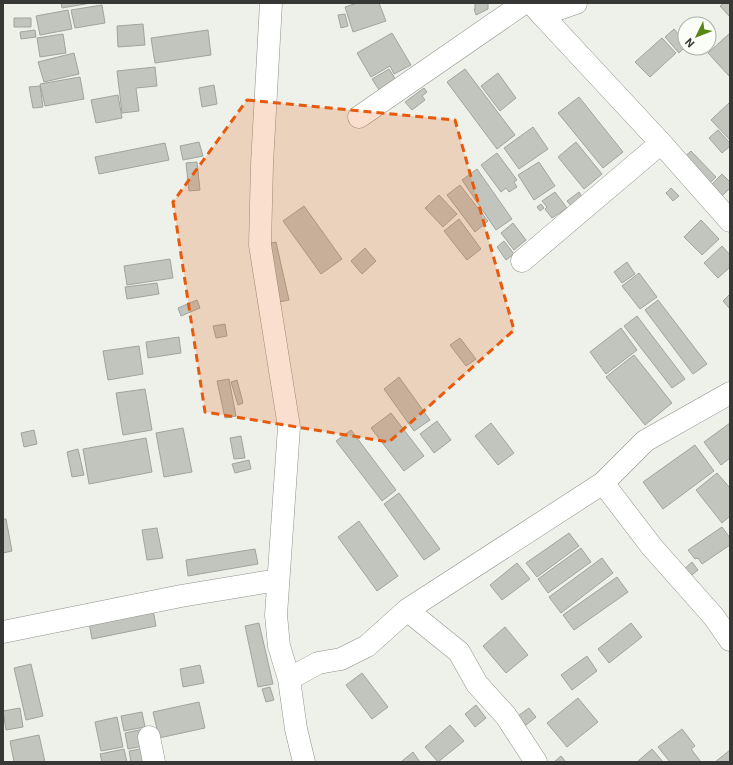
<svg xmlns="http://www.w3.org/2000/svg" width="733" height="765" viewBox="0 0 733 765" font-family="Roboto,sans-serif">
  <rect width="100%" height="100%" fill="#edf1ea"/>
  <path fill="#c1c5be" stroke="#a1a49e" d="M61,3H91L62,8Z
    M357,3H379L386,21L353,32L345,7Z
    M475,3H488V9L476,15L474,9L476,8H475Z
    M724,3H730V17L720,6Z
    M102,5L105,23L75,28L71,10Z
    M68,10L72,29L40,35L36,16Z
    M345,14L348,26L341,28L338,15Z
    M14,18H31V27H14Z
    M143,24L145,45L118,47L117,26Z
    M674,29L685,42V47L679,53L665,37Z
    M35,30L36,37L21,39L20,32Z
    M208,30L211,55L155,63L151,38Z
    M392,33L411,65L394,74L390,66L371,77L357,53Z
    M730,33V77L708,53Z
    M63,34L66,53L40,57L37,38Z
    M662,38L676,53L650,77L635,62Z
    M74,53L79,74L44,82L38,62Z
    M155,67L157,86L136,88L139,111L122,113L117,71Z
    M389,69L396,80L379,90L372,79Z
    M465,69L515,135L497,149L447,82Z
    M498,73L516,98L500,111L481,86Z
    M80,77L84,99L45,106L40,84Z
    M214,85L217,104L202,107L199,88Z
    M40,86L43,107L33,108L29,87Z
    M424,88L427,92L422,96L425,100L412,110L405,102Z
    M118,95L122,118L96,123L91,100Z
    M579,97L623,152L603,168L558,113Z
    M730,102V140L711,120Z
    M533,127L548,149L519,169L504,148Z
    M718,130L730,143V146L722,153L709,138Z
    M199,142L203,156L183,160L180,146Z
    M576,142L602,174L584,189L558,157Z
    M165,143L169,160L99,174L95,157Z
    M691,151L716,177L706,187L681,160Z
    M497,153L517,180L514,182L517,187L509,192L506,188L501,192L481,165Z
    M197,162L200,190L189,191L186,163Z
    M539,162L555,186L534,200L518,175Z
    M477,169L512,219L496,230L462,180Z
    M722,174L730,182V188L721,197L710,186Z
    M460,185L488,221L475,232L447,195Z
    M671,188L679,196L673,201L666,193Z
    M555,192L567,208L552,218L545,209L547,207L542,201Z
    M579,192L583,198L572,207L567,201Z
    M439,195L457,214L443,227L425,208Z
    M541,204L544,208L540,211L537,207Z
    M304,206L342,259L321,274L283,221Z
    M459,219L481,249L467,260L444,231Z
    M701,220L719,239L702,255L684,237Z
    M513,223L526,240L514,250L501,233Z
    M504,241L514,254L506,260L497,247Z
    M276,242L289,300L275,303L262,245Z
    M722,246L730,255V267L718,278L704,263Z
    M365,248L376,261L362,274L351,261Z
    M170,259L173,278L127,285L124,266Z
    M627,262L635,274L622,283L614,272Z
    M639,273L657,297L640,309L622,286Z
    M157,283L159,294L127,299L125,287Z
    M730,294V309L723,301Z
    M197,300L200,308L181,316L178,308Z
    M658,300L707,364L693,374L645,310Z
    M637,316L685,379L672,388L624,326Z
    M225,324L227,336L216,338L213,326Z
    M621,328L637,350L606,374L590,352Z
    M179,337L181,353L148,358L146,342Z
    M460,338L476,359L466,366L450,345Z
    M139,346L143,374L108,380L103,351Z
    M634,355L672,403L645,425L606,377Z
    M399,377L430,420L414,431L384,389Z
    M229,379L236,416L225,418L217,381Z
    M237,380L243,403L238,405L231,382Z
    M145,389L152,430L123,435L116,393Z
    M391,413L424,456L404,471L371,428Z
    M437,421L451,440L434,453L420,434Z
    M491,423L514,453L498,465L475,436Z
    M730,423V458L721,465L704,442Z
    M183,428L192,472L164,477L156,433Z
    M34,430L37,444L24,447L21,433Z
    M351,430L396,490L382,501L336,441Z
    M241,436L245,458L234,459L230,438Z
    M146,438L152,472L89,484L83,449Z
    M695,445L714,471L663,509L643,482Z
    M78,449L84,475L72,477L67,452Z
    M249,460L251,469L235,473L232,464Z
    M717,473L730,488V516L722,523L696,490Z
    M399,493L440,549L424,560L384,504Z
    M3,519H6L12,551L3,553Z
    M359,521L398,576L377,591L338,537Z
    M722,527L730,538V545L702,564L698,558L695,559L688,550Z
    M157,528L163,558L147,560L142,530Z
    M569,533L579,546L537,577L526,563Z
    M581,548L591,562L548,593L538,579Z
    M255,549L258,564L188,576L186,560Z
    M602,558L613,573L561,613L549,597Z
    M692,562L698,570L688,578L682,571Z
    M517,563L530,579L502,600L490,585Z
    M617,577L628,592L574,630L563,615Z
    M153,610L156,626L92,639L89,623Z
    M259,623L273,684L258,687L245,626Z
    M631,623L642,637L609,663L598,649Z
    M505,627L528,655L506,673L483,646Z
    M587,656L597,671L572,690L561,675Z
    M31,664L43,716L26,720L14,668Z
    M200,665L204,683L183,687L180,669Z
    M362,673L388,707L372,719L346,685Z
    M270,687L274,700L266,702L262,689Z
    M578,698L598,722L567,747L547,723Z
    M199,702L205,728L159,738L153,712Z
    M476,705L486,718L475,727L465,714Z
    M20,708L23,727L6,730L3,711Z
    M529,708L536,717L526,725L518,716Z
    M142,712L145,727L124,731L121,716Z
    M117,717L123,747L101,751L95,722Z
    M450,725L464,741L438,762L425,747Z
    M144,729L148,745L128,749L125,733Z
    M682,729L695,746L691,749L701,762H670L658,747Z
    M39,735L45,762H14L10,741Z
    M150,747L153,762H131L129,751Z
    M124,749L127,762H102L100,754Z
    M652,749L663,762H637Z
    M730,750V762H715Z
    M413,752L420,762H403L402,761Z
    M561,756L566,762H554Z"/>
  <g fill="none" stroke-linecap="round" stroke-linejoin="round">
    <g stroke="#8f928c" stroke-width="23">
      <path id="minor" d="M271,3L262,164L260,245L289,427L276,615L279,646L289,679L296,729L304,762
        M534,6L542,15L576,3
        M542,15L661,143L730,221
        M359,117L524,3
        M522,261L661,143
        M603,483L652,547L714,617L730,640
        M407,610L459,652L477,684L506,716L536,762
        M3,632L181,596L278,580
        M289,679L318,663L341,659L367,646L407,610L603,483L645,441L730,393
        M149,737L154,762"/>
    </g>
    <use href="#minor" stroke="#fff" stroke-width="22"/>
  </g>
  <path fill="#e8590c" fill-opacity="0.2" stroke="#e8590c" stroke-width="3" stroke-dasharray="8 5" stroke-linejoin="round" d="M247,100L455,120L514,330L389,442L205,412L173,202Z"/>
  <rect width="733" height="765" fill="none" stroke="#373836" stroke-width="8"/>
  <g transform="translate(697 36) rotate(227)"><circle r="19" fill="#fafef7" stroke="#acafaa"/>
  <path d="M0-3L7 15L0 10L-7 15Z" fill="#5a8613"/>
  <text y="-6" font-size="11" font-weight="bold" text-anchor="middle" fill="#373836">N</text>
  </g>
</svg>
